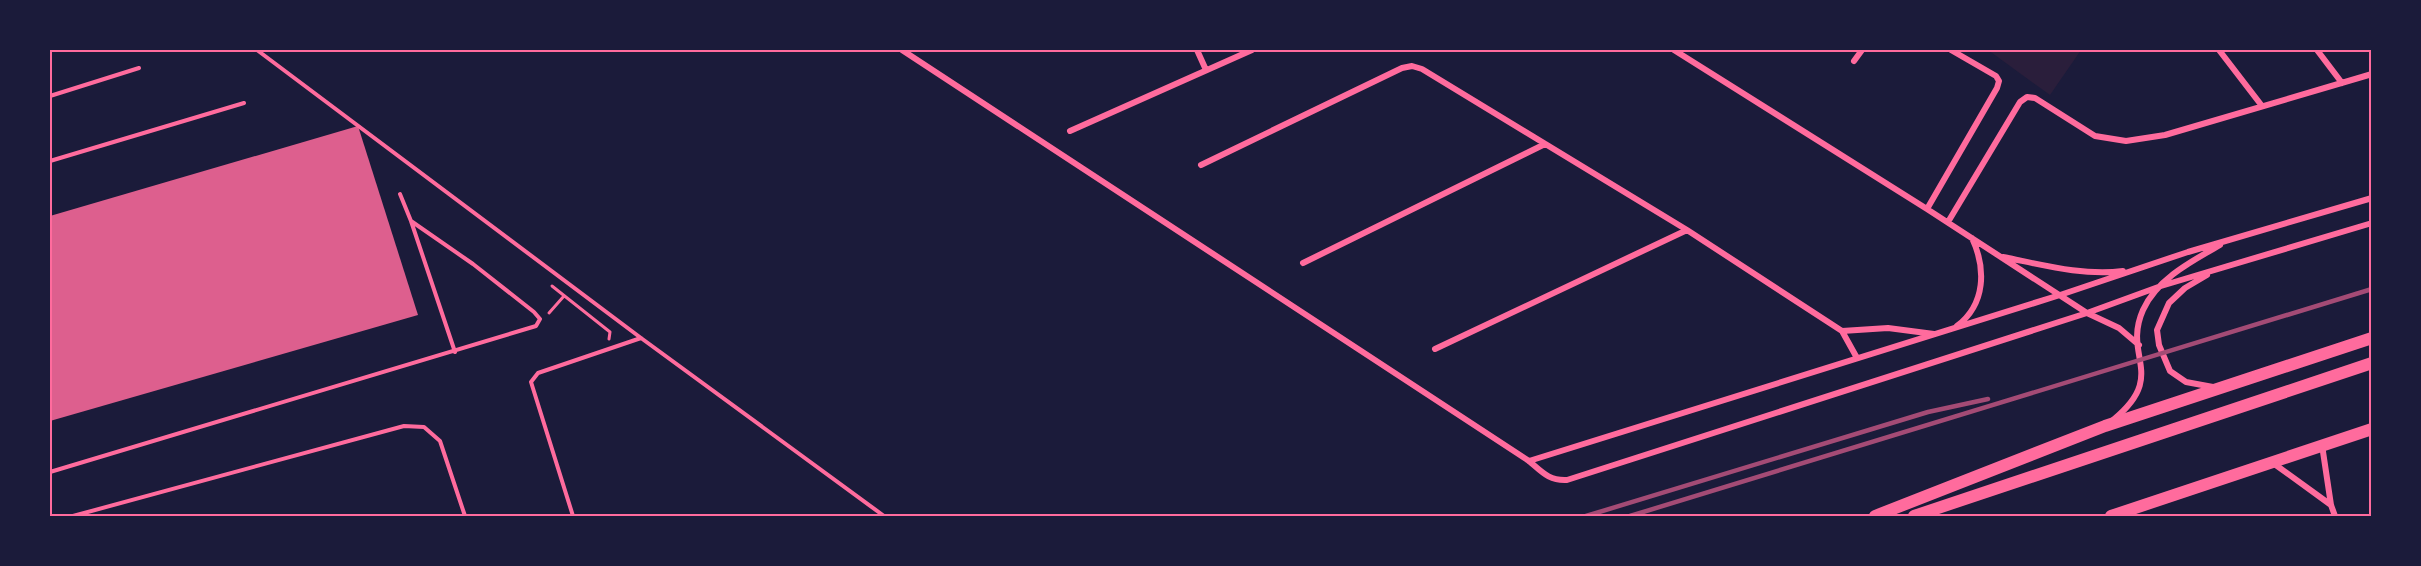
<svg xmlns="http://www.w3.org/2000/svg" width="2421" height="566" viewBox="0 0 2421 566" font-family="'Asap Condensed',sans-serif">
  <rect width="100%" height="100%" fill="#1b1b3a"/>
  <path fill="#2a1e3b" d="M1988,50H2081L2050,95Z"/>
  <path fill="#dd5f8e" d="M358,126L418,315L50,421V216Z"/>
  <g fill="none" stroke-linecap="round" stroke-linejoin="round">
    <path stroke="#ff6b9d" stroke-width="3" d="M552,286L610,332L609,339
      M549,313L564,296"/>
    <path stroke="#ff6b9d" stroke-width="4" d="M257,50L641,338L884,516
      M50,96L139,68
      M50,161L244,103
      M400,194L411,221L455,352
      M50,472L536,326L540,319L534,312L473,264L411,221
      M73,516L404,426L424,427L440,441L465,516
      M573,516L531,382L538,373L641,338"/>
    <path stroke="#ff6b9d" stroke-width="6" d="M902,50L1529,461C1542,472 1549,481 1567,480L2087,313L2161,286L2372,223
      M1197,50L1206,70
      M1674,50L1927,209L2087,313L2119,328L2139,345
      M2219,50L2262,106
      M2317,50L2342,83
      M1854,61L1862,50
      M1070,131L1252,50
      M1201,165L1402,68L1412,66L1422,69L1687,230L1842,331L1857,358
      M1927,209L1997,88L1999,81L1996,76L1951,50
      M1948,222L2020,102L2027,97L2035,98L2095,136L2126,141L2165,135L2372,74
      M2003,257C2043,265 2083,276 2123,271
      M1303,263L1545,144
      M2207,275L2185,288L2169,303L2157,330L2159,345L2170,371L2186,382L2213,387
      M1957,326C1986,304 1986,268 1972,238
      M1842,331L1888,328L1934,334
      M1435,349L1687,230
      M2113,420C2168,375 2122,357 2143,310C2157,279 2192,261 2220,245
      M2322,445L2331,505L2335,516
      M1529,461L2060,295L2188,252L2372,198
      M2273,463L2331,505"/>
    <path stroke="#ff6b9d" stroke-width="12" d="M1875,516L2105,426L2372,338
      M1914,516L2372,363
      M2111,516L2372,429"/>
    <path stroke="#a44b75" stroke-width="4.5" d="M1586,516L1928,412L1988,399
      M1630,516L2372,289"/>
  </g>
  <rect width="2421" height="566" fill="none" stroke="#1b1b3a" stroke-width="102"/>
  <rect x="51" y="51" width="2319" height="464" fill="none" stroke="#ff6b9d" stroke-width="2"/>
</svg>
